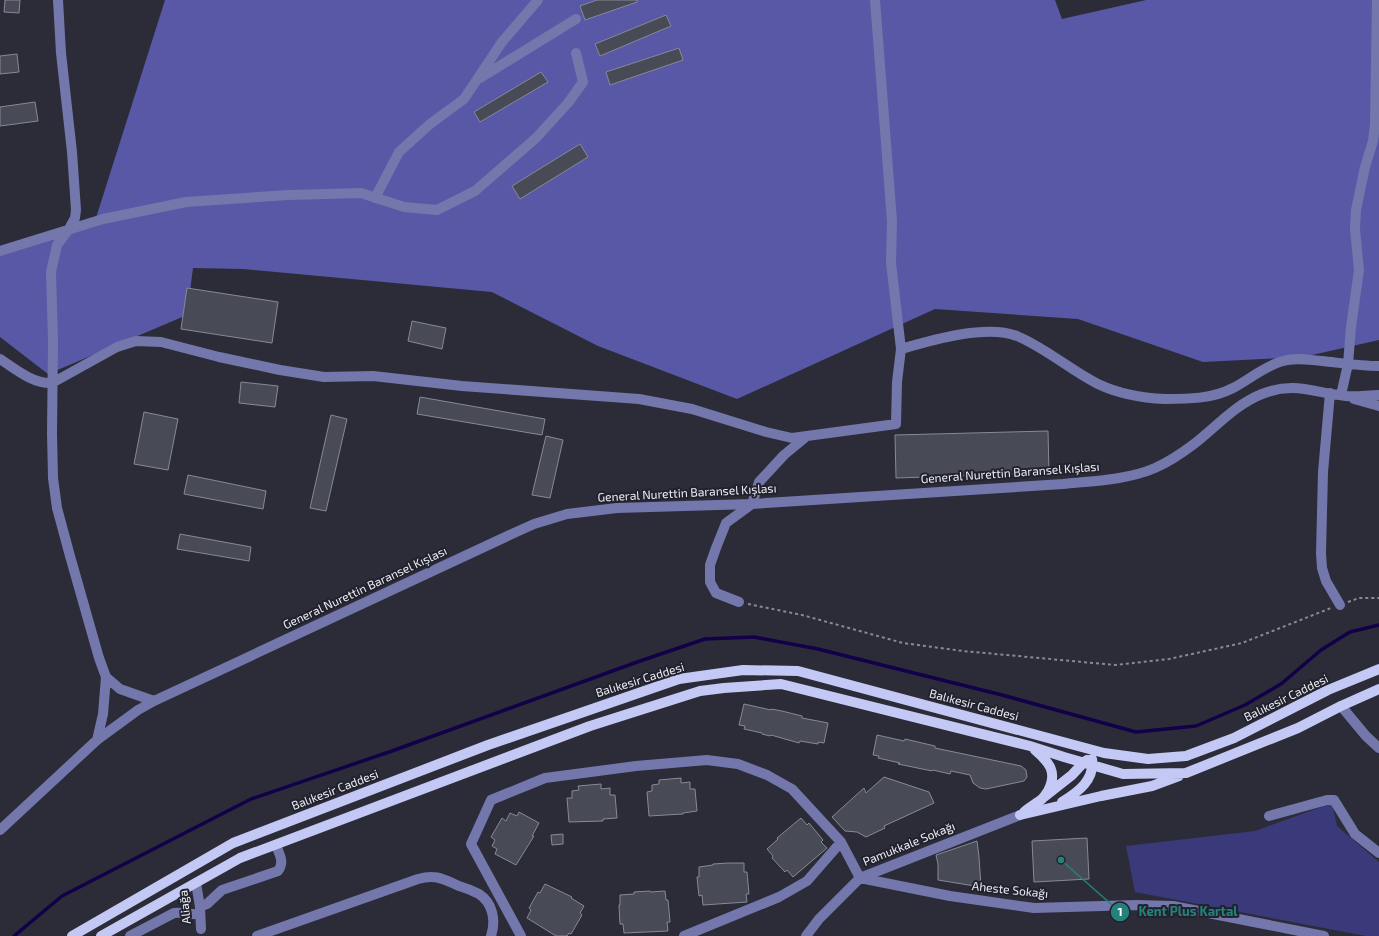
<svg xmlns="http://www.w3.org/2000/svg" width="1379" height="936" viewBox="0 0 1379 936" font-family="'Exo 2',sans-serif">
  <rect width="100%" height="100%" fill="#2b2c37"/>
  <path fill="#3a3a7a" d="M1332,803L1337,826L1379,862V936H1366L1135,892L1126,846L1255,831Z"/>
  <path fill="#5858a7" d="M165,0H1055L1062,19L1146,0H1379V340L1303,357L1203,362L1078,319L935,309L737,399L598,346L492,292L243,269L193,268L187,315L48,374L0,337V254L95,221Z"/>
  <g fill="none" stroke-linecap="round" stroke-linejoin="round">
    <path stroke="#120049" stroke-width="3.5" d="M14,936L62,896L251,799L392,751L640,661L705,639L754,637L818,649L1002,695L1136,732L1196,726L1245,705L1281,684L1321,650L1350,632L1379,625"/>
  </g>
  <path fill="#484a56" stroke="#878997" d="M5,0H20L19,13L4,12Z
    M597,0H637V2L585,20L580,6Z
    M666,15L671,26L600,56L595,44Z
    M679,48L683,60L610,85L606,72Z
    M17,54L19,72L0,74V56Z
    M541,72L548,82L480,122L474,112Z
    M35,102L38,121L0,126V107Z
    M580,144L588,157L520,199L512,186Z
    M187,288L278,302L272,343L181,329Z
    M412,321L446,328L442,349L408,341Z
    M241,382L278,386L275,407L239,403Z
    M420,397L545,419L542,435L417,414Z
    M144,412L178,419L168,470L134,464Z
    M331,415L347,419L326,511L310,508Z
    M1048,431L1049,473L896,478L895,435Z
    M546,436L563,440L550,498L532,495Z
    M188,475L266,491L263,509L184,494Z
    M180,534L251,547L249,561L177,549Z
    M744,704L771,710V709L782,711L802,716V718L828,723L824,743L818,742V744L800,741L799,743L771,735L770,736L762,734V733L744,729L745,726L739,725Z
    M877,735L904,741L905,739L935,746V748L1021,766L1026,770L1027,777L1024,781L986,789L980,788L973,783L970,775L951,771L950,774L933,770L932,771L898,764L900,763L878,758L879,756L873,755Z
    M884,777L929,792L934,803L884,826L885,828L866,837L857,832L845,831L832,817L864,788L866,793Z
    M681,778V783L690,782V789H695L697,811L683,813V814L649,816L647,792L652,791V785L659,784V780Z
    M601,784V789L610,788V795H615L617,818L603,819V821L569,822L567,798H572V791L579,790L578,786Z
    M519,812L539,823L532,836H534L516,865L495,854L497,849L492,846L495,840L491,837L502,818L506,821L510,813L517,816Z
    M801,818L807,825L809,823L823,840L821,842L827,848L793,877L787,870L785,872L772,858L773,856L767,849L778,839L777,838Z
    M563,834V844L552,845L551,835Z
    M1087,838L1089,879L1034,882L1032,841Z
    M977,841L979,857L981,887L938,880V864L936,855Z
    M728,863H744V872H747L749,894H746L747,902L703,905L702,895L699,896L697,877H699V867L713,865V864Z
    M545,884L572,897L571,898L584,906L580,913L582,915L571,934L569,933L567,936H556L527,918L531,910L529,908L538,892L540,893Z
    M650,891V892L665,891L666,900H668L670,922H667L668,931L624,933L623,924H620L619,905H620V895L634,894V892Z"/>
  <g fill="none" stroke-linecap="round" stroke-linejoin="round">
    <path stroke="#898a93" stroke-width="2" stroke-dasharray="3 3" stroke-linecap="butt" d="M1348,602L1359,598H1379
      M748,604L802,615L903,643L963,651L1115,665L1169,659L1242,643L1331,608"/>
    <path stroke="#7377ac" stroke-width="10" d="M58,0L61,53L72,152L76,210L75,218L69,229L57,245L51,272L53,341L52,433L53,478L57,508L70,556L99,658L106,677
      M480,78L576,19
      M375,198L399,152L430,124L464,99L502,42L538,0
      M0,251L103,219L186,202L288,195L361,193L404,207L437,210L475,191L536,138L568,103L583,82L576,53
      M901,349C932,340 986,324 1017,336C1046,348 1070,370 1098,384C1119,394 1141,398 1165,399C1188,399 1212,399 1233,388C1249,380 1264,366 1283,361C1295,357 1309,360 1322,361C1341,363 1360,366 1379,366
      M0,359C15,369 33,384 52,383L117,347L136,341L161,342L219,357L280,370L324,377L373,376L462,386L639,399L692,409L766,432L792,438L896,424L897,382L901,349L891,263L892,221L875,0
      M1330,393L1323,472L1321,553L1322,568L1326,581L1340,605
      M1341,395L1348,364L1351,327L1359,270L1355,229L1356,210L1365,167L1373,141L1375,124L1377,0
      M1354,399L1379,406
      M739,602L716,593L710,582V565L716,548L726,523L752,504L759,482L784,455L807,436
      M1341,706L1366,736L1379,748
      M97,740L103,714L106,677L120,689L154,701
      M1269,816L1327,800H1334L1355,834L1379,853
      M0,830L97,740L138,710L154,701L514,533L534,524L567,514L617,508L752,504L1063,484C1093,481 1127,480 1155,468C1169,462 1182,453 1194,444C1216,427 1236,404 1262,394C1295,381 1314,393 1346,396C1357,397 1368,395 1379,395
      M196,883L200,907L201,929
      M200,907L207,904L222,890L278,871C285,862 279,854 276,845
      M130,936L174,913C183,912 191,915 200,914
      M257,936L418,879C436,874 443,879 459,886C466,888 473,891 479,894C493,903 496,921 491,936
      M521,936L471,844L491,800L545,778L636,766L707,760L738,764L767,775L792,789L841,842L860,878L950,896L1034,908L1136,905L1173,906L1324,936
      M684,936L779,897L807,881L841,842
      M806,936L819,919L860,878L1020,815"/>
    <path stroke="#c4c8f5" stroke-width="10" d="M1044,797L1072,775L1083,763L1087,760
      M1062,802C1078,792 1095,780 1092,759
      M1024,812C1030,807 1037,803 1042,799C1045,796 1046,794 1048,791C1058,772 1049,762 1035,750
      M1020,815L1101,796L1152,786L1179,776
      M72,936L233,843L488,745L679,679L743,670L798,671L1104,753L1148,759L1186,756L1234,738L1328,690L1379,669
      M101,936L240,858L590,726L700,691L724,688L781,684L1030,746L1064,757L1123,774L1186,773L1298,728L1341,706L1379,689"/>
  </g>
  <g text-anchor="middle" stroke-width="4" stroke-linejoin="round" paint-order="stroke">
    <g font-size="12" fill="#ebecf4" stroke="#21222d">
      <text transform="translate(1010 473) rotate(-4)" y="4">General Nurettin Baransel Kışlası</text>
      <text transform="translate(687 493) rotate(-3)" y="4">General Nurettin Baransel Kışlası</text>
      <text transform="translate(365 588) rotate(-25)" y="4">General Nurettin Baransel Kışlası</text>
      <text transform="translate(640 680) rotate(-17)" y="4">Balıkesir Caddesi</text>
      <text transform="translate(1286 698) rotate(-26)" y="4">Balıkesir Caddesi</text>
      <text transform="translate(974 705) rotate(15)" y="4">Balıkesir Caddesi</text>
      <text transform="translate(335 790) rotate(-21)" y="4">Balıkesir Caddesi</text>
      <text transform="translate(909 844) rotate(-22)" y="4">Pamukkale Sokağı</text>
      <text transform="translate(1010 890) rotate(6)" y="4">Aheste Sokağı</text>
      <text transform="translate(185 907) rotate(-96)" y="4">Aliağa</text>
    </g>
  </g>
  <path fill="none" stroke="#25827b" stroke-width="1.5" d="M1061 860L1120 912"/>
  <g fill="#25827b" stroke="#21222d" stroke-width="1.5">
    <circle cx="1061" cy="860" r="4"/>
    <circle cx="1120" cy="912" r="10"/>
  </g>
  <g font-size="12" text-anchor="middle" font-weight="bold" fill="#fff">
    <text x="1120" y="916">1</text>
  </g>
  <g font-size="13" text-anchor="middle" font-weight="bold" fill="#25827b" stroke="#21222d" stroke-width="4" stroke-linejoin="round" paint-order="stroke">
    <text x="1188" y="916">Kent Plus Kartal</text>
  </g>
</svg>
